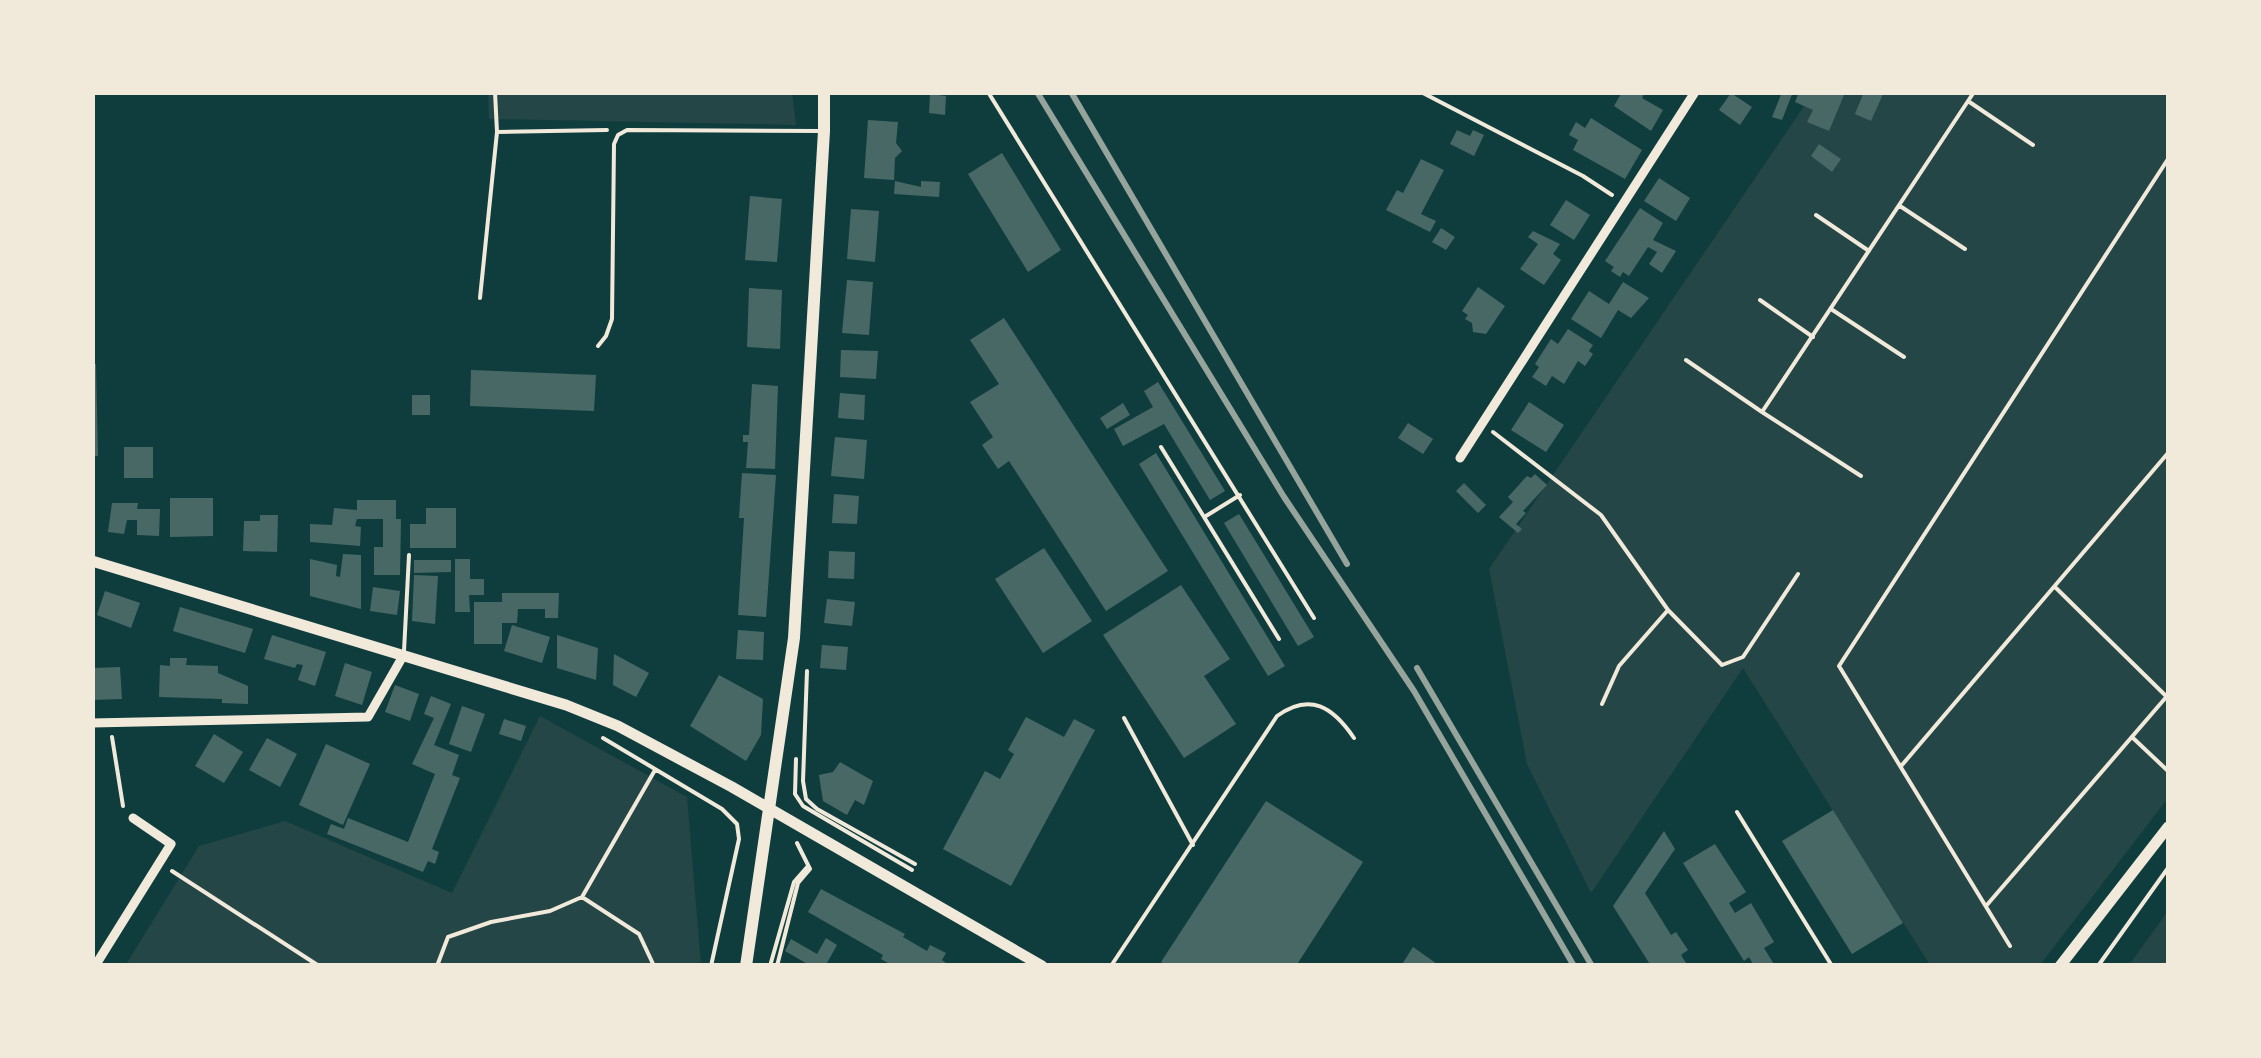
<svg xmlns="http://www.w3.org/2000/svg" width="2261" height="1058" viewBox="0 0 2261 1058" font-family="'Times New Roman',serif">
  <rect width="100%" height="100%" fill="#0f3d3e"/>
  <path fill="#244646" d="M488,93H792L796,125L489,119Z
    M1813,93H2168V798L2040,965H1930L1743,668L1591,893L1527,764L1489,569Z
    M540,716L687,797L701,965L125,966L199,846L285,821L452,893Z
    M2168,911V965H2129Z"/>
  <path fill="#486865" d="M1622,92H1645L1642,98L1663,110L1651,131L1614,106Z
    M1782,92H1793L1782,120L1772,117Z
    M1799,92L1844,95L1829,131L1807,122L1813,110L1795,102Z
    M1864,92H1884L1871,121L1855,114Z
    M1731,93L1752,107L1740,125L1719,110Z
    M930,94L946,96L945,115L929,113Z
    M1591,118L1642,150L1625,179L1573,150L1578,140L1569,135L1576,122L1585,128Z
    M868,120L898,122L896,143L902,151L895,158L894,180L864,178Z
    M1457,130L1470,136L1473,130L1484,135L1474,156L1450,144Z
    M1819,144L1841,159L1832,172L1811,156Z
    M1002,153L1061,250L1028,272L968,174Z
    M1421,159L1444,170L1421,214L1436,221L1430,232L1386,210L1397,190L1403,193Z
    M1659,178L1690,198L1676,221L1644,201Z
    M895,181L921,187V181L940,182L939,197L894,194Z
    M750,196L782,199L777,262L745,260Z
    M1566,200L1590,215L1574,240L1550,225Z
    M1640,208L1663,223L1653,240L1676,251L1662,273L1649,264L1657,252L1648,247L1629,276L1623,272L1620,277L1611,271L1614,267L1605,261Z
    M851,209L879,211L875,262L847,259Z
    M1441,228L1455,237L1446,250L1432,242Z
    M1533,231L1560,244L1553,254L1561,260L1544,285L1520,269L1538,244L1528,237Z
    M847,280L873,282L869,335L842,333Z
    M1623,282L1649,298L1631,318L1618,310L1601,338L1571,319L1589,291L1609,304Z
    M1478,287L1505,306L1486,334L1473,332L1472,323L1465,319L1468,315L1462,311Z
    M749,288L782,290L780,349L747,347Z
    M1004,318L1168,571L1106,611L1009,461L998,469L982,445L993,437L970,402L999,384L970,340Z
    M1568,329L1593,345L1589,351L1593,354L1585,366L1578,361L1564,384L1552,376L1546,386L1532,377L1539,367L1535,364L1551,339L1558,344Z
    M841,350L878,351L876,379L840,377Z
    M92,364H96L98,456H92Z
    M471,370L596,375L594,411L470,406Z
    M1158,382L1225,491L1210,500L1164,424L1123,446L1114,429L1153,407L1144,391Z
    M752,384L778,386L775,469L746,468L748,442H743V435H749Z
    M840,393L865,395L864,420L838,418Z
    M412,395H430V415H412Z
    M1529,402L1564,425L1546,452L1511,430Z
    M1123,403L1130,415L1107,429L1100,418Z
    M1408,423L1433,439L1423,454L1398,438Z
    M835,437L867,440L864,479L831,476Z
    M124,447H153V478H124Z
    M1156,453L1285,666L1268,676L1139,464Z
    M742,473L776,475L766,617L738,615L744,518H739Z
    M1535,474L1547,485L1523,511L1526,513L1516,524L1522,529L1518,533L1499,517L1513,502L1508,497L1527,476L1531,478Z
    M1464,483L1486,505L1478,513L1456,491Z
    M834,494L859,496L857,524L832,523Z
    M170,498H213V536L170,537Z
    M357,500H396V519H401L400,575H374V547H383V519H357L355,526L361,527L360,546L310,542V524L332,525L334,508L357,510Z
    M112,503H138L137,509H160L159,536L137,535V520H127L124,534L108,532Z
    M426,508H456V548H410V524H426Z
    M1239,514L1314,637L1298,646L1224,523Z
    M260,515H278L277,552L243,551L244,521H260Z
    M1044,548L1092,621L1043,653L995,579Z
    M829,551L855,552L854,579L828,578Z
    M343,554L361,555V609L310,596V559L337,565L336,576L340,577Z
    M455,559H470V579H484V595H469L470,612H455Z
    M414,560H451V572L414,573Z
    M414,575L438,576L435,624L412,621Z
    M1181,585L1230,659L1204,676L1236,724L1184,758L1103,635Z
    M373,587L400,591L397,615L370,611Z
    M105,591L140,603L131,628L97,615Z
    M502,593H559L558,618H545V609H518L517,623H502V644H474V602H502Z
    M827,599L855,602L852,626L824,623Z
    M180,607L253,629L245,653L173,631Z
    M512,625L550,637L542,663L504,651Z
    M738,630L764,632L763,660L736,659Z
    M272,635L326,652L315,686L298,680L303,665L297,664L295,668L264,659Z
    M557,635L598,648L596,680L557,668Z
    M822,645L848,647L846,670L820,668Z
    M614,654L649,673L636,697L613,685Z
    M170,658H187L186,665L218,666V673L248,686V704L222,703V699L159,697L160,665L170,666Z
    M345,663L372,672L362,705L335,696Z
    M120,667L122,699L92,700V668Z
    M719,675L763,699L761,735L746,761L690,726Z
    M395,685L419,694L410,721L385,712Z
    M431,696L451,704L434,745L459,755L452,775L460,778L432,849L439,852L435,864L428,861L423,872L327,834L331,824L344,829L348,818L408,842L435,774L412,764L434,718L424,714Z
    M462,706L485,714L471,752L449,744Z
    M1026,717L1064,737L1074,719L1095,730L1011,886L943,849L985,771L1000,779L1014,754L1008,750Z
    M504,719L526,726L521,741L499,734Z
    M214,734L243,752L224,783L195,766Z
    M267,738L297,754L280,787L249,770Z
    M326,744L370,764L343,825L299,805Z
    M840,762L873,781L864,805L855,800L847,815L823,801L819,775L833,772Z
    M1266,801L1363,862L1296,966H1167L1161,962Z
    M1833,810L1903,923L1852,954L1782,841Z
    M1664,831L1675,849L1645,893L1671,935L1676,932L1688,950L1681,955L1688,966H1651L1613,906Z
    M1715,844L1746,892L1729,903L1735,913L1751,903L1774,942L1764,948L1775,966H1754L1749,957L1744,961L1683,863Z
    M821,889L905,934L903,937L927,951L930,945L946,953L942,960L950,966H893L881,959L883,955L808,912Z
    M826,938L837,945L827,963L832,966H811L785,951L791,939L817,954Z
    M1413,947L1440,966H1401Z"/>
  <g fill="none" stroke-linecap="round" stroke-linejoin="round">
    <path stroke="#f1e9da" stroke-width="4" d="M495,92L497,132L607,130
      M1421,92L1583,176L1612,195
      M1968,101L2033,145
      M1900,206L1965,249
      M1816,215L1869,251
      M480,298L497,132
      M1760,300L1813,337
      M1831,309L1904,357
      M1686,360L1762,412L1974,92
      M1762,412L1861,476
      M1493,432L1601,515L1668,610L1722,665L1743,657L1798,574
      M2056,588L2167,697
      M807,671L803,781L806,799L817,809L915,864
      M1602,704L1619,666L1668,610
      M112,737L123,806
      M603,738L722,809L737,824L739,839L711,966
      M2133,738L2168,771
      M796,759L795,794L803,806L912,870
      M1902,765L2168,453
      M172,871L319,966
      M582,897L639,934L654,966
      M1986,906L2168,695
      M2010,946L1839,666L2168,159
      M437,966L448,937L491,922L550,911L582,897L655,770
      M770,966L794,882L808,866
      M777,966L798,883L810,869L797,843
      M2098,966L2168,868"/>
    <path stroke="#f1e9da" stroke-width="4" d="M988,92L1314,618
      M598,346L606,336L612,319L614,144L618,135L627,130L821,131
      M1161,447L1279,639
      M1206,516L1240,495
      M404,651L409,555
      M1124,718L1193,845
      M1737,812L1832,966
      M1111,966L1277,716C1310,692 1333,707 1354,738"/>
    <path stroke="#f1e9da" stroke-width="9" d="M1460,458L1695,92
      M92,723L368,717L403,656
      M95,966L171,844L133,818"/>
    <path stroke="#f1e9da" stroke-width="11" d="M92,561L566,705L618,726L732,787L1042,966
      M2060,966L2168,827"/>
    <path stroke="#f1e9da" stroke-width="12" d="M746,966L794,638L824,131V92"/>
    <path stroke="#97a49c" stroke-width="6" d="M1037,92L1284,497L1414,691L1574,966
      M1071,92L1347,564
      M1417,668L1592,966"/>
  </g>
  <rect width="2261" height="1058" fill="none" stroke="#f1e9da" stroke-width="190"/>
</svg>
